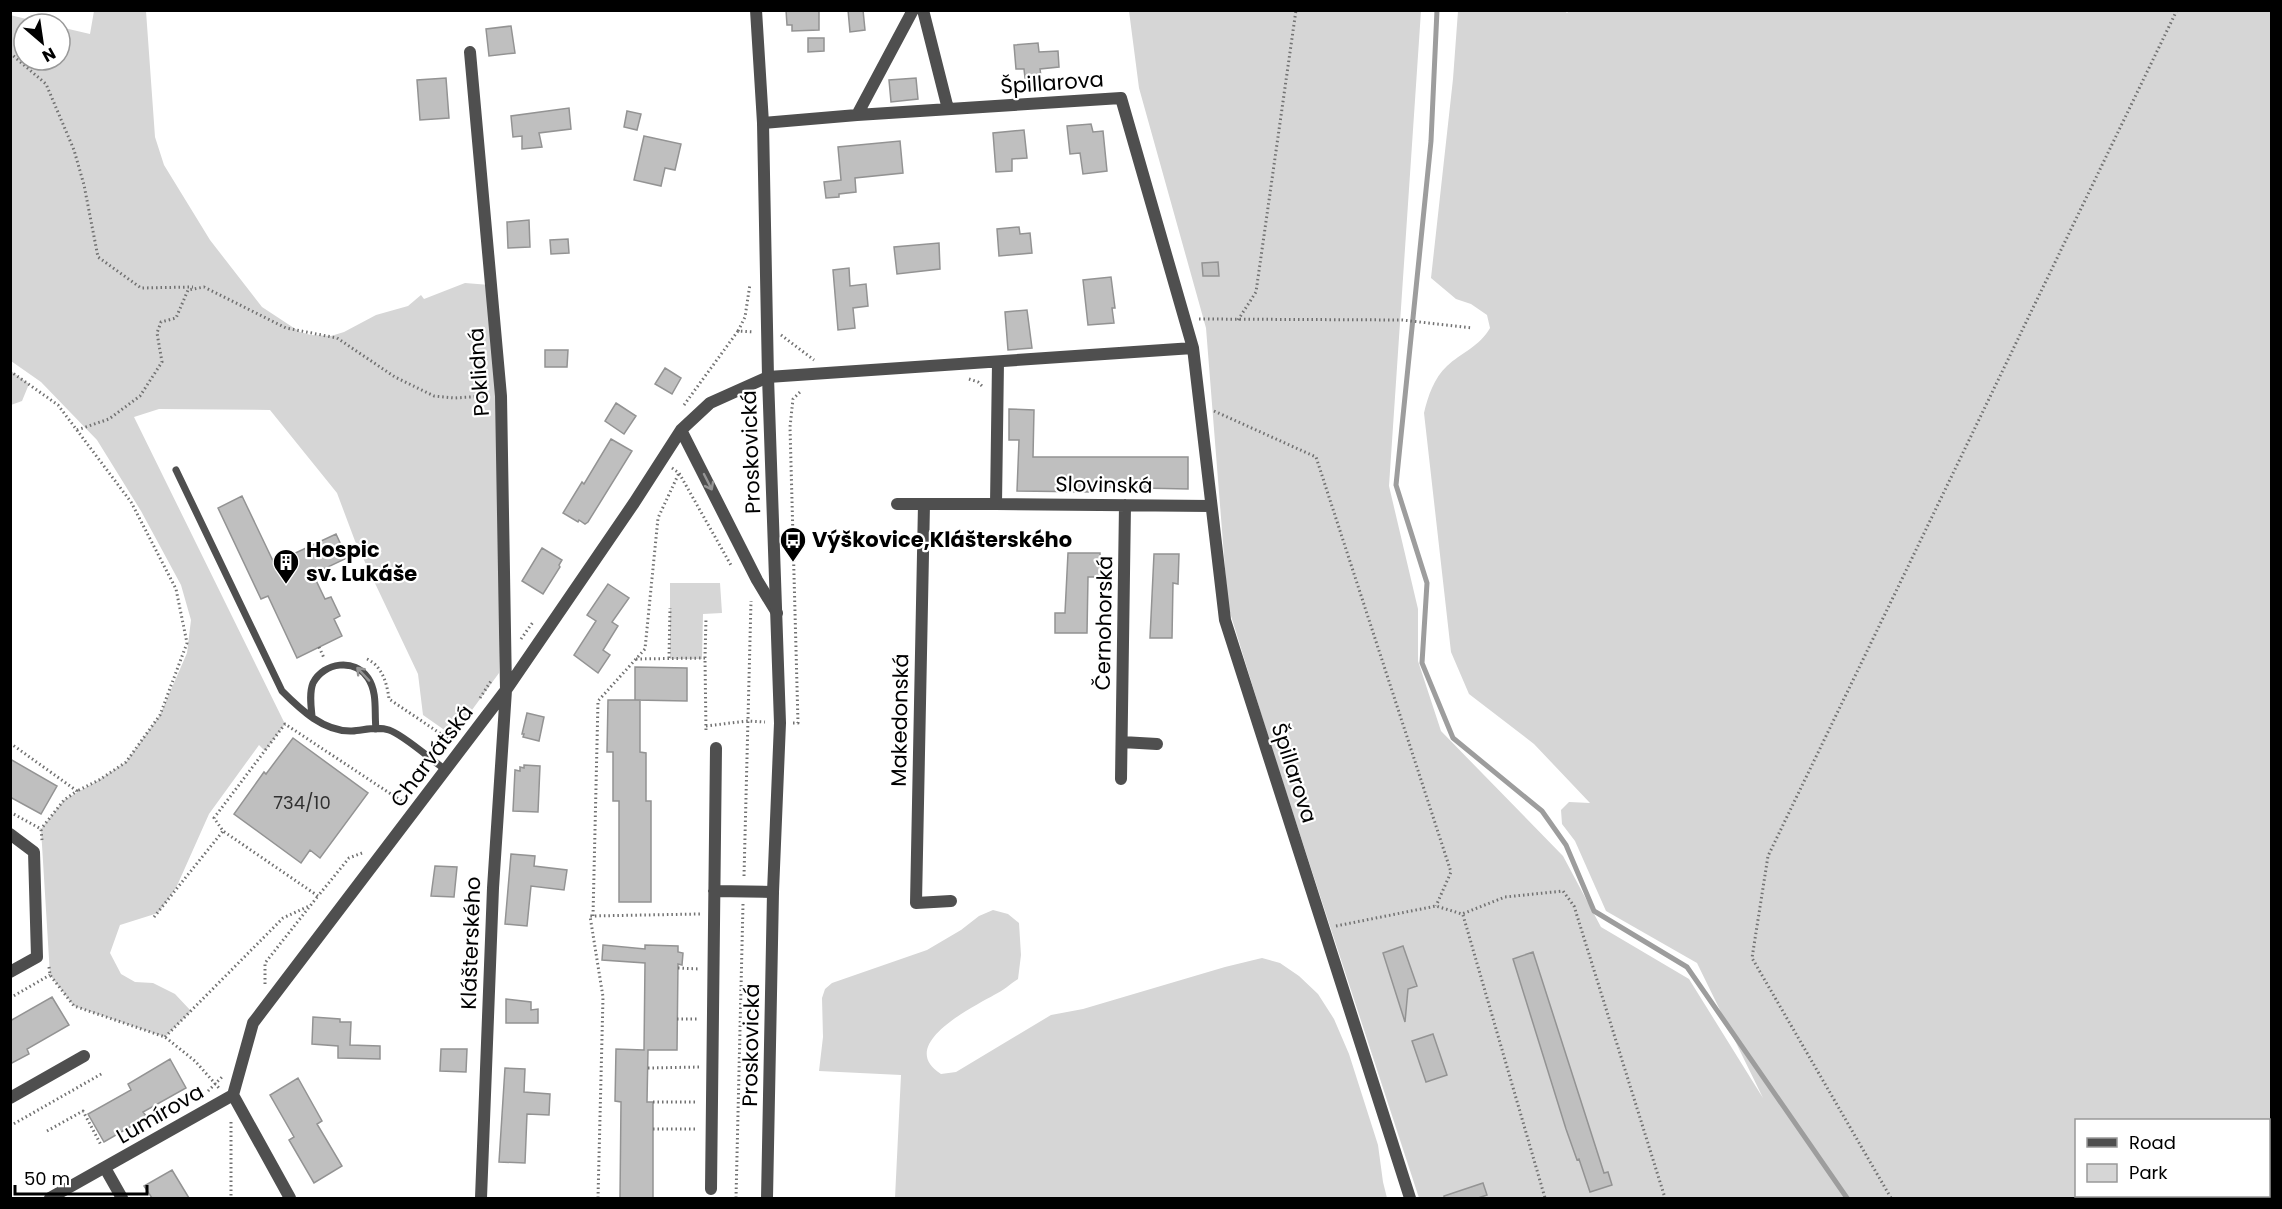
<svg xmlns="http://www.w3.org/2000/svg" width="2282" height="1209" viewBox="0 0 2282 1209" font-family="Poppins,sans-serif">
  <rect width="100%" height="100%" fill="#fff"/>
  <path fill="#d6d6d6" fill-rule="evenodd" d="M1564,10L1567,13L1570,10L2271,11V1197L2270,1198H1419L1272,749L1228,606L1206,328L1139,88L1129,11H1421L1389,486L1418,609V661L1441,731L1563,856L1601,927L1689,979L1763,1098L1697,963L1606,911L1575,841L1562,824L1561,810L1569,802L1590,803L1534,744L1469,694L1451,652L1424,413C1428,396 1434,378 1447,366C1461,353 1480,346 1490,328L1487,315L1471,304L1456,299L1431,278L1453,79L1458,11ZM2076,1120H2268V1196H2076Z
    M94,11H146L155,137L164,165L210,240L262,307L300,332L311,335L331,336L344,332L376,315L408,306L421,295L424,299L465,283L490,285L504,415L499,673L453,736L423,715L418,674L355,541L337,493L270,410L159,409L134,417L285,724L265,751L259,745L209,814L176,888L158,913L120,925L110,953L121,974L135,982L153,983L175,994L191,1011L165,1037L74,1006L50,975L41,829L64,800L99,780L126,762L160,715L187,653L191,620L181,585L141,511L97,440L41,382L11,361L10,15L47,24H24V60H60V27L90,34Z
    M11,371L29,384L22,401L11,405Z
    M670,583H720L722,613L703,614L702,659H670Z
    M993,910L1008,914L1019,923L1021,955L1018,979C1010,984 1003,991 994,995C973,1007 895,1045 941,1074L956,1072L1051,1015L1083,1009L1225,967L1262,958L1280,963L1299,976L1318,994L1334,1019L1349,1054L1378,1145L1383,1182L1387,1198H895L901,1075L819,1071L823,1037L822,998L825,989L832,983L927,950L961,930L979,916Z"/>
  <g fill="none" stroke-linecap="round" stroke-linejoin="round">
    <path stroke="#9d9d9d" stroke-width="5" d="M1437,10L1431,141L1396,485L1427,583L1422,663L1453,738L1542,811L1566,845L1594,911L1687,967L1847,1198"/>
  </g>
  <path fill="#bfbfbf" stroke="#939393" stroke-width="1.5" d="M786,10H819V30L792,31V25H787Z
    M848,10H863L865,30L850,32Z
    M511,26L515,53L489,56L486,29Z
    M808,38H824V51L808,52Z
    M1038,43L1039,52L1058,51L1059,67L1040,69L1041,76L1025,78L1024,69H1016L1014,45Z
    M446,78L449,118L420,120L417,80Z
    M916,78L918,99L891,102L889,80Z
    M569,108L571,129L539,133L542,147L522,149V136L513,137L511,116Z
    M627,111L641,114L637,130L624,127Z
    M1091,124L1093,132L1103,131L1107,171L1083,174L1080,153L1070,154L1067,126Z
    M1024,130L1027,158L1012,159V171L996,172L993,133Z
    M644,136L681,144L675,170L665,168L661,186L634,180Z
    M900,141L903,173L855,178L856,192L839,194V197L826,198L824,182L841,180L838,147Z
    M529,220L530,247L508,248L507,222Z
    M1019,227L1020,234L1030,233L1032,253L999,256L997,229Z
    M568,239L569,253L551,254L550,240Z
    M939,243L940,269L897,274L894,247Z
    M1218,262L1219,276H1203L1202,263Z
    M849,268L850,286L866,284L868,306L853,308L855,328L838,330L833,270Z
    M1111,277L1115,308H1112L1114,323L1088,325L1083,280Z
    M1027,310L1032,348L1008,350L1005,312Z
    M545,350H568L567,367H545Z
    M665,368L681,378L672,394L655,384Z
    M616,403L636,416L624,434L605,421Z
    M1009,409L1034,410L1033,457H1188V489L1094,487L1093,492L1017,491L1019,440H1009Z
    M611,439L632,451L588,522L585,524L579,520L578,522L563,513L582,482L584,484Z
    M242,496L274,563L336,534L347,558L313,574L325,599L331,597L340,616L334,619L342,636L297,658L268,596L261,599L218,508Z
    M542,548L562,560L559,565L560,567L543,594L522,581Z
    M1068,553H1100V577H1088L1087,633H1055V613H1065Z
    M1154,554H1179L1178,584L1173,583L1172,638H1150Z
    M608,584L629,598L612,622L618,626L603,650L610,655L598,673L574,655L596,621L587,615Z
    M635,667L687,668V701L635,700Z
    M608,700H640V752L646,753V801H651V902H619V801H613V752H607Z
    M527,713L544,717L539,741L523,737L524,734H522Z
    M293,738L368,793L320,858L310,850L301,863L234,814L264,772L266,774Z
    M10,759L57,786L41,814L10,797Z
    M524,765L540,766L538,812L513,811L515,770L520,771V767L524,768Z
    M511,854L535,856L534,866L567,870L564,890L531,886L527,926L505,924Z
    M435,866L457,867L454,897L431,896Z
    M603,945L645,949V945L678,946V952L683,953L682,965L678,964L677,1050H648L647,1102H653V1198H620L621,1102L615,1101L616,1049L644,1050L645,963L602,960Z
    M1403,946L1417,986L1408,989L1405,1022L1383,953Z
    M1533,952L1604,1173L1608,1172L1612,1185L1590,1192L1579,1159L1577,1160L1566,1129L1513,959Z
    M52,997L69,1025L27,1049L29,1054L10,1064V1021Z
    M506,999L531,1002V1010L538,1009V1023H506Z
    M313,1017L340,1019V1022H351L350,1045L380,1046V1059L338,1058V1046L312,1044Z
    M1433,1034L1447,1075L1426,1082L1412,1041Z
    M441,1049H467L466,1072L440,1071Z
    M170,1059L186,1088L143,1112L147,1117L104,1142L88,1114L131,1090L128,1084Z
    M505,1068L525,1069L524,1092L550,1094L549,1115L527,1114L525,1163L499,1162Z
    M298,1078L322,1121L317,1124L342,1166L314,1183L289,1140L294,1137L270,1095Z
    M172,1170L189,1198H152L144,1186Z
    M1483,1183L1487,1195L1478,1198H1444V1196Z"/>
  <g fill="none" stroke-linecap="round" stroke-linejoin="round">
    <path stroke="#717171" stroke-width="3" stroke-dasharray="1.5 3" stroke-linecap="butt" d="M10,53L46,84L74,150L84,185L98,257L141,288L193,287
      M1199,319L1402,320L1473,328
      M1238,320L1256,292L1296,10
      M738,331L745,317L750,284
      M781,335L814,360
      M10,371L58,405L131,502L176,589L187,643L160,715L126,762L99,780L77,791
      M969,379L978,382L984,388
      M684,405L738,331L754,332
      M1214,411L1316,457L1451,872L1436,906
      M77,430L109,419L140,396L162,362L157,333L161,322L176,318L188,290L204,287L286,328L337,338L395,377L434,396L454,398L487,396
      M672,468L679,473L732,567
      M521,639L533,622
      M319,647L324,658
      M669,658L670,608
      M705,658L706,618
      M367,659C382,666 387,683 389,699L450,740
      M636,659L705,658L706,732
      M480,698L491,681
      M793,723H798L790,427L793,399L801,391
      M706,726L747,721L765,722
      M10,743L77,791L64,800L41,829
      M10,812L41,829L42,840
      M362,853L349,858L318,896L223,831L214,818L285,724L403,802
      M744,876L751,601
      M1463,915L1545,1198
      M593,916L598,701L645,649L658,518L679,473
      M154,917L223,831
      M1336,926L1436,906L1462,914L1505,897L1563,891L1574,906L1665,1198
      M49,967L50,975L74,1006L165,1037L195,1061L219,1088
      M678,968L700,969
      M265,984V963L318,896
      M10,998L50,975
      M677,1019H699
      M165,1037L283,918L309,906
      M648,1068L700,1067
      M208,1091L222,1077
      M653,1102H698
      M231,1122V1198
      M10,1126L103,1073
      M653,1129H697
      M47,1131L83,1111L101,1145
      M598,1198L603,997L590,916L700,914
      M736,1198L743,904
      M1891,1198L1752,958L1768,856L2177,10"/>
    <path stroke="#4f4f4f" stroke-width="7" d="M176,470L282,691C301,710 324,732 352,731C365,730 377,726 389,730C404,735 431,760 446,770
      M312,716C311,706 309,693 313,683C324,662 355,658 368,678C378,693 374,712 376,729"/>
    <path stroke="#4f4f4f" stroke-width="12" d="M923,10L948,109
      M470,52L501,396L506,690L493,888L481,1198
      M857,115L913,10
      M763,123L857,115L1121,98L1193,348L1225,620L1410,1198
      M681,430L757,580L777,613
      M897,504H996L998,362
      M924,504L916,903L951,901
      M996,504L1211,506
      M1122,742L1157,744
      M1121,779L1125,505
      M10,834L34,852L37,957L10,972
      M714,891L773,892
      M10,1098L84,1056
      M105,1168L122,1198
      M711,1189L716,748
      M50,1198L233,1095
      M290,1198L233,1095L253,1023L506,690L634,503L681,430L710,403L768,377L1193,348"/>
    <path stroke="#4f4f4f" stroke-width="12" d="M756,10L763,123L768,377L780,723L773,892L767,1198"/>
  </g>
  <defs><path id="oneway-shaft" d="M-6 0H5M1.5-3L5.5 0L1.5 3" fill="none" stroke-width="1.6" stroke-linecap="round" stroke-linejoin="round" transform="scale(1.5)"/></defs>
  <g stroke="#959595">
    <use href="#oneway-shaft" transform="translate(708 482) rotate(63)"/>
    <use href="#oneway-shaft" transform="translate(363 674) rotate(-133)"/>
  </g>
  <defs>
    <g id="bus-pin" transform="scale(1.35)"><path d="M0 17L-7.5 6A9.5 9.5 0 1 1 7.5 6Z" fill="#000" stroke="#fff"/><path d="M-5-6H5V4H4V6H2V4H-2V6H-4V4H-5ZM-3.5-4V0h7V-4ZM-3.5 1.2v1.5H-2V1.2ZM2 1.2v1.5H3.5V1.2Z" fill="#fff"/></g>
    <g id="building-pin" transform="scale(1.35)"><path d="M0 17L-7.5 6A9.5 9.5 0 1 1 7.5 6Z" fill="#000" stroke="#fff"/><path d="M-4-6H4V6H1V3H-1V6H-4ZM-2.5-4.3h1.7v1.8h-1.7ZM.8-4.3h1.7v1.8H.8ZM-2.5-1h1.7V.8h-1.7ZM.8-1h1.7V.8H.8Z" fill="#fff"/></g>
  </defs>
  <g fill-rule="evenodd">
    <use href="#bus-pin" x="793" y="540"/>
    <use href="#building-pin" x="286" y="562"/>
  </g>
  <g text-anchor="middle" stroke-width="4.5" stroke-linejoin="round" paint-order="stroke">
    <g font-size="18" fill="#303030">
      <text x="302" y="809">734/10</text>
    </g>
    <g font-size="21" fill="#000" stroke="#fff">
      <text transform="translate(1052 83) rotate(-4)" y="7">Špillarova</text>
      <text transform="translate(479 372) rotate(-94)" y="7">Poklidná</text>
      <text transform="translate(751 452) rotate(-92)" y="7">Proskovická</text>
      <text transform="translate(1104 485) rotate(1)" y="7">Slovinská</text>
      <text transform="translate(1104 623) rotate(-89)" y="7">Černohorská</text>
      <text transform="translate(900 720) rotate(-89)" y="7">Makedonská</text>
      <text transform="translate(432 756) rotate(-53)" y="7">Charvátská</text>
      <text transform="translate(1294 773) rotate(72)" y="7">Špillarova</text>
      <text transform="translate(471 943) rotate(-88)" y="7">Klášterského</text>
      <text transform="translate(751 1045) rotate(-89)" y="7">Proskovická</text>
      <text transform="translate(160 1114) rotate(-30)" y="7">Lumírova</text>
    </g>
    <g font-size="21" font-weight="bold" fill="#000" stroke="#fff" text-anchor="start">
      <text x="812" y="547">Výškovice,Klášterského</text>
      <text x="306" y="557">Hospic<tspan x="306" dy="24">sv. Lukáše</tspan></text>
    </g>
  </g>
  <rect width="2282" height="1209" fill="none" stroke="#000000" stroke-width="24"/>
  <rect x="2075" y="1119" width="195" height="78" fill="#ffffff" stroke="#999999" stroke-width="1.5"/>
  <rect x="2087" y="1138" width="30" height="9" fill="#4f4f4f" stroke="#999999" stroke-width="1.5"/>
  <text x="2129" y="1149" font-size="18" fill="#000000">Road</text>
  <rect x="2087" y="1164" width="30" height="18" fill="#d6d6d6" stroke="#999999" stroke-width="1.5"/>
  <text x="2129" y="1179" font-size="18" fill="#000000">Park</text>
  <g transform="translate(42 42) rotate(151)"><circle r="28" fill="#ffffff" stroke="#999999" stroke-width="1.5"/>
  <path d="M0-4.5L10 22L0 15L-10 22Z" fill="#000000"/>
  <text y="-9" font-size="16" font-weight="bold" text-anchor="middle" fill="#000000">N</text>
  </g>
  <path d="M15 1185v9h132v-9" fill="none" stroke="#000000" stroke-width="3"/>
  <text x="24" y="1185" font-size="18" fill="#000000" stroke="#ffffff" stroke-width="4.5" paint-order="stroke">50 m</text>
</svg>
